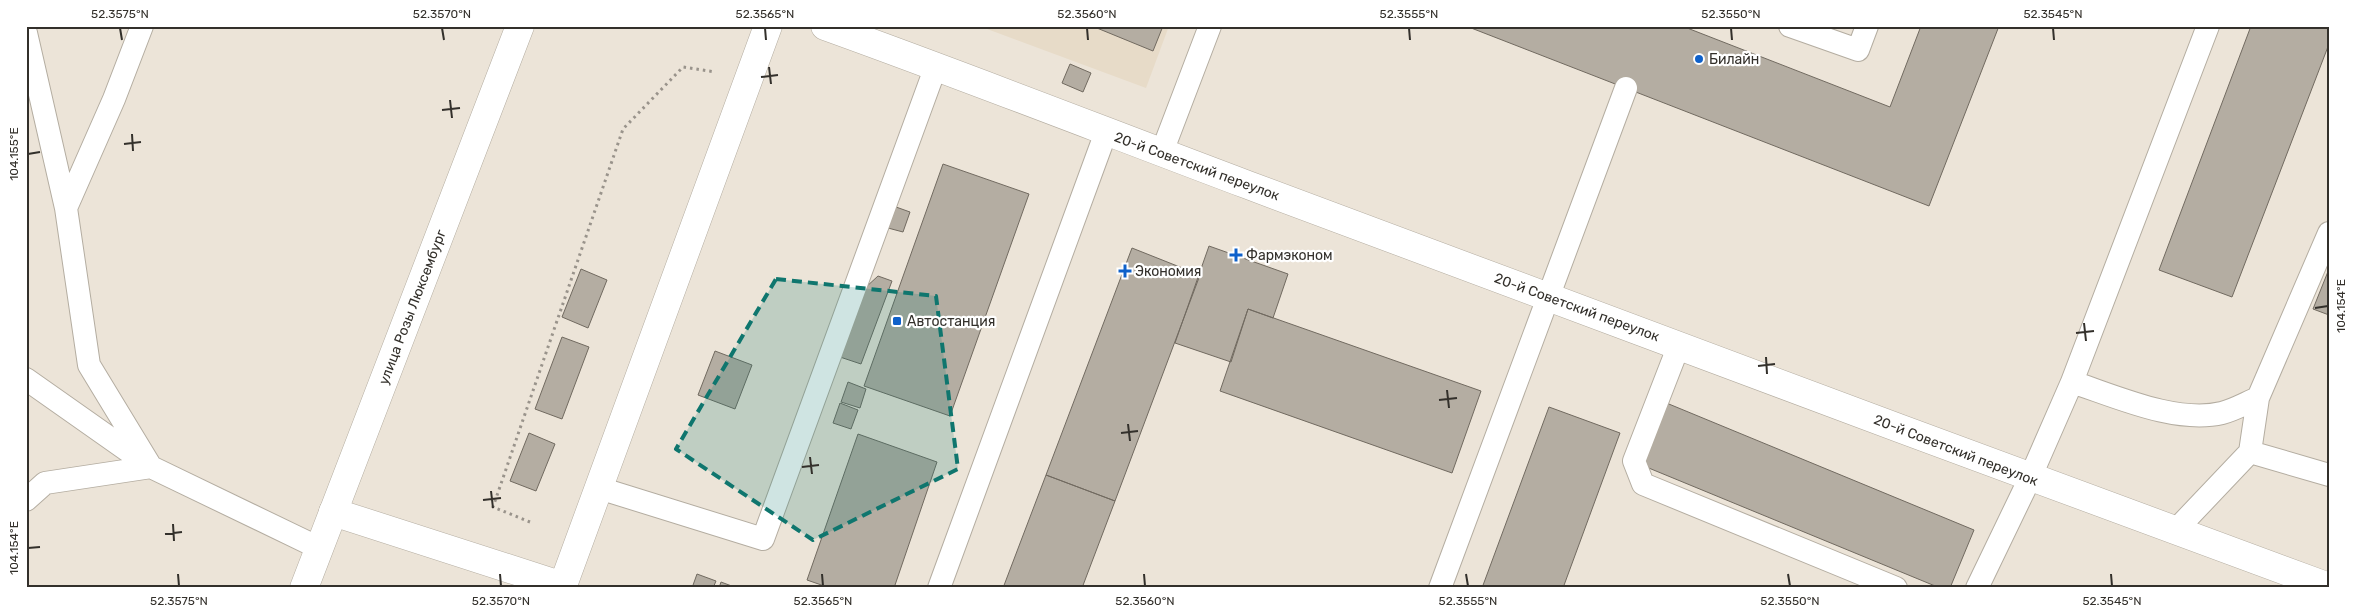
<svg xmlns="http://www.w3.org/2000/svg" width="2355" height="614" viewBox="0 0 2355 614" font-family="Rubik,sans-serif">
  <rect width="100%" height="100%" fill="#ece4d8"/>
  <path fill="#e7dbc8" d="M979,26H1169L1146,88Z"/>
  <path fill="#b4ada2" stroke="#716a60" d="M1092,26H1163L1153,51Z
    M1466,26H1682L1890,107L1921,26H1999L1929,206Z
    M2251,26H2329V44L2232,297L2159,270Z
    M1070,64L1091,73L1083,92L1062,83Z
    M943,164L1029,194L950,416L864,386Z
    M896,207L910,212L903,232L888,228Z
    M1209,246L1288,274L1273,318L1248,309L1231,362L1175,343Z
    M1132,248L1200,275L1115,501L1046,475Z
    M581,269L607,280L588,328L562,317Z
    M2329,269V315L2313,309Z
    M878,276L892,281L861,364L840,357L865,288Z
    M1248,309L1481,391L1452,473L1220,391Z
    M562,337L589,347L562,419L535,409Z
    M715,351L752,365L735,409L698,395Z
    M848,382L866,389L860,408L841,402Z
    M1664,402L1974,530L1950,588H1940L1639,464Z
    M840,403L858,410L851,429L833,423Z
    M1549,407L1620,433L1563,588H1482Z
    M529,433L555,444L536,491L510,481Z
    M858,434L937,462L894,588H830L807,580Z
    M1046,475L1115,501L1082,588H1003Z
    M697,574L716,581L713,588H692Z
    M721,582L737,588H719Z"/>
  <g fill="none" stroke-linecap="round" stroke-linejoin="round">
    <g stroke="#b4ada1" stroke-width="24">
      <path id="service" d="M142,26L114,99L66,208L89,365L151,467L319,548
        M1790,26L1858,50L1867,26
        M26,33L66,208
        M1162,152L1210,26
        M1679,345L1634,461L1643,484L1896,588
        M26,379L151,467L45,483L26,500
        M2072,382C2115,396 2176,424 2222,413C2234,410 2246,403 2258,398
        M2250,452L2258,398L2329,233
        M599,488L763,539L936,66
        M2175,531L2250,452L2329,475
        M939,588L1106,132
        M1440,588L1626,88
        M1977,588L2030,478L2072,382L2208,26"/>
    </g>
    <g stroke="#b4ada1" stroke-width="29">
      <path id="minor" d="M825,26C967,77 1107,132 1248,185C1608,319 1968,455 2329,587
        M333,512L563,586
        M562,588L768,26"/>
    </g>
    <g stroke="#b4ada1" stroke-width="29">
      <path id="secondary" d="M304,588L520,26"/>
    </g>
    <path stroke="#99938b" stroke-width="3" stroke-dasharray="2.5 4" stroke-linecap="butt" d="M530,522L493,507L623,129L683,67L715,72"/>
    <use href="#service" stroke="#fff" stroke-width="22"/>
    <use href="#minor" stroke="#fff" stroke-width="28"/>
    <use href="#secondary" stroke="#fff" stroke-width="28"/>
  </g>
  <path fill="#0f766e" fill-opacity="0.2" stroke="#0f766e" stroke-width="4" stroke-dasharray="10 6" stroke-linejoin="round" d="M776,279L936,296L958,469L813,540L676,449Z"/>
  <path fill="none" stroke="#33302b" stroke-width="2" d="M120,28L122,40M442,28L444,40M765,28L766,40M1087,28L1088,40M1409,28L1410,40M1731,28L1732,40M2053,28L2054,40M769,67L771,84M761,77L778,75M450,100L452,118M442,110L460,108M132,134L133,151M124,144L141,142M28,154L40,152M2315,308L2328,306M2084,323L2086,341M2076,333L2094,331M1766,357L1767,374M1758,366L1775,364M1447,390L1449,408M1439,400L1457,398M1128,424L1130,441M1121,433L1138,431M810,457L812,474M802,467L819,465M491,491L493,508M483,500L501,498M173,524L174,541M165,534L182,532M28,548L40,547M178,574L179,586M500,574L501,586M822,574L823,586M1144,574L1145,586M1466,574L1468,586M1788,574L1790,586M2111,574L2112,586"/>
  <g fill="#0f61ca" stroke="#fff" stroke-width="2">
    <circle cx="1699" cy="59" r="5"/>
    <path d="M1233.5 247.5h5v5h5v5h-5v5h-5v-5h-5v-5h5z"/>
    <path d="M1122.5 263.5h5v5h5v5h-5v5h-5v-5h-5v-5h5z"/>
    <rect x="892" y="316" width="10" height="10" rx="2.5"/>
  </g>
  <g text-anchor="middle" stroke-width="4.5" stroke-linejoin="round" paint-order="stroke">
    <g font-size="14" fill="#33302b" stroke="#fff" text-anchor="start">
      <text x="1709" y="64">Билайн</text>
      <text x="1246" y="260">Фармэконом</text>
      <text x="1135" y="276">Экономия</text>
      <text x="907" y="326">Автостанция</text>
    </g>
    <g font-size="14" fill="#33302b" stroke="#fff">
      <text transform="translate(1197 166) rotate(20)" y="5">20-й Советский переулок</text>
      <text transform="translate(412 307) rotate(-69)" y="5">улица Розы Люксембург</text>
      <text transform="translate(1577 307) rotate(20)" y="5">20-й Советский переулок</text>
      <text transform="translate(1956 450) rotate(21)" y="5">20-й Советский переулок</text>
    </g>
  </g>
  <rect width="2355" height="614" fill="none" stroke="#ffffff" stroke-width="55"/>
  <rect x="28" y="28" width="2300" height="558" fill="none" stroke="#33302b" stroke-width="2"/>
  <g font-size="12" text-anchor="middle" fill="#33302b">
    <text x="120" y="18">52.3575°N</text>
    <text x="442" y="18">52.3570°N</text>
    <text x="765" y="18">52.3565°N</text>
    <text x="1087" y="18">52.3560°N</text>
    <text x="1409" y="18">52.3555°N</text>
    <text x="1731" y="18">52.3550°N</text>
    <text x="2053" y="18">52.3545°N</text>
    <text transform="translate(14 154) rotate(-90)" y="4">104.155°E</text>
    <text transform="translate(2341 306) rotate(-90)" y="4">104.154°E</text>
    <text transform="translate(14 548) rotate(-90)" y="4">104.154°E</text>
    <text x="179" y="605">52.3575°N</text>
    <text x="501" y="605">52.3570°N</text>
    <text x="823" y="605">52.3565°N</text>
    <text x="1145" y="605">52.3560°N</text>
    <text x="1468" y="605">52.3555°N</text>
    <text x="1790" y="605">52.3550°N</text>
    <text x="2112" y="605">52.3545°N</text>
  </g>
</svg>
